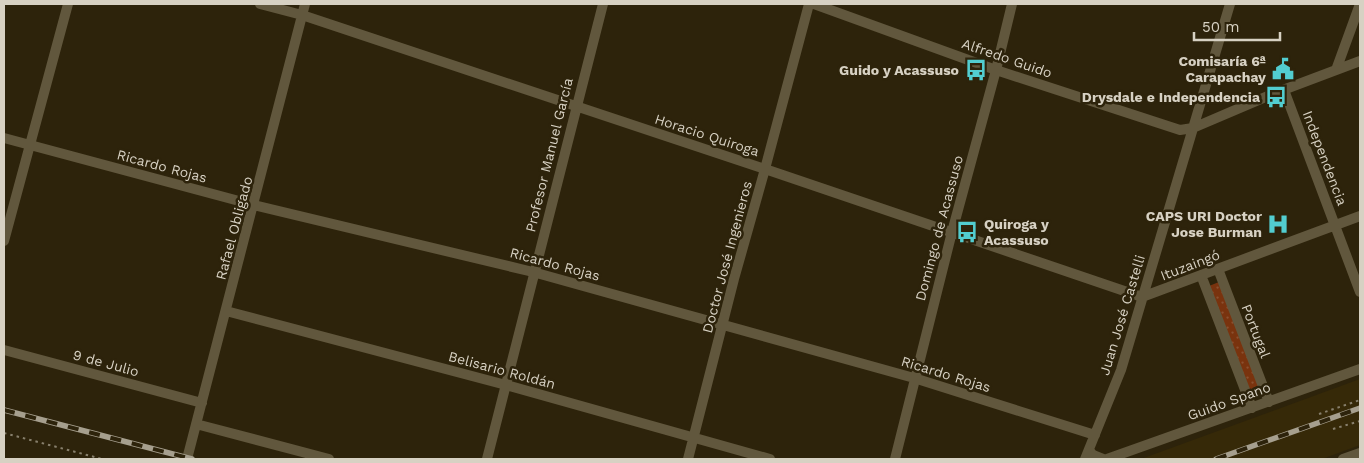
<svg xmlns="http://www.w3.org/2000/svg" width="1364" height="463" viewBox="0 0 1364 463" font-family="'Work Sans',sans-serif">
  <defs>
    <pattern id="park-dots" width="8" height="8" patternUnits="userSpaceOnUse" patternTransform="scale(1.25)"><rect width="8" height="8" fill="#79330e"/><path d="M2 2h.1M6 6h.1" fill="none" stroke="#8b502f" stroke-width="1.8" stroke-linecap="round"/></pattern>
  </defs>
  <rect width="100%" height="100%" fill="#2d230b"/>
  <path fill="#362908" d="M1360,379V445L1322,459H1141Z"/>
  <path fill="url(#park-dots)" d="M1219,282L1263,394L1252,398L1209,286Z"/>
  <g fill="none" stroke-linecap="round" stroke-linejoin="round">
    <path stroke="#877f6c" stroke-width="2" stroke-dasharray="2.5 4" stroke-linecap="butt" d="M1319,414L1360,400
      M1333,429L1360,421
      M4,433L102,459"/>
    <path stroke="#61573d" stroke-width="10" d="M260,4L302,15L765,169L1142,297
      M814,4L996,70L1180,130L1193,128L1275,93L1360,61
      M1336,70L1360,4
      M1284,90L1360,292
      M4,138L254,205L533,272L914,378L1095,435
      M4,241L68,4
      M1218,269L1269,402
      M1201,275L1252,408
      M1142,297L1360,216
      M226,311L506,385L770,459
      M4,350L202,403
      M196,424L329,459
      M1089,450L1093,455L1103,459
      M187,459L305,4
      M487,459L603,4
      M688,459L734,279L765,169L809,4
      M895,459L952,232L996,70L1012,4
      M1085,459L1121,370L1230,4
      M1107,459L1360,369
      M1343,459L1360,453"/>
    <g stroke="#a69f8e" stroke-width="5.5">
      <path id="rail" d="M4,410L192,459
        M1216,459L1360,408"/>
    </g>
    <use href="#rail" stroke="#2d230b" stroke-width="4" stroke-dasharray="11" stroke-linecap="butt"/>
  </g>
  <defs>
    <g id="civic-bare" transform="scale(1.725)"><path d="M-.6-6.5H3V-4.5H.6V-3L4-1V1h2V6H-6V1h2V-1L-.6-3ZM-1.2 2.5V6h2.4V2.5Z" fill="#52cdd0" stroke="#2d230b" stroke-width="2.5" paint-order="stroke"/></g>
    <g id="bus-bare" transform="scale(1.725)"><path d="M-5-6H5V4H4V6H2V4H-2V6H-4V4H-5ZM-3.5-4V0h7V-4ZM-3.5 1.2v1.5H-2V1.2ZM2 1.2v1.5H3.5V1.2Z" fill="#52cdd0" stroke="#2d230b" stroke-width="2.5" paint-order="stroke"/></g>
    <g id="hospital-bare" transform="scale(1.725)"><path d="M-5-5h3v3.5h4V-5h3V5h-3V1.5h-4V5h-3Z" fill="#52cdd0" stroke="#2d230b" stroke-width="2.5" paint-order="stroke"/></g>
  </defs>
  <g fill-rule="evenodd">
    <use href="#civic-bare" x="1283" y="69"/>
    <use href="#bus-bare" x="976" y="70"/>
    <use href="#bus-bare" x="1276" y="97"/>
    <use href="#hospital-bare" x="1278" y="224"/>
    <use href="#bus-bare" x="967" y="232"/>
  </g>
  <g text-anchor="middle" stroke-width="5" stroke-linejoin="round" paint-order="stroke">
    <g font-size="14" fill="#d7d1c3" stroke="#2d230b">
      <text transform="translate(1007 58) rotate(19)" y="5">Alfredo Guido</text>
      <text transform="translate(707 135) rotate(18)" y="5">Horacio Quiroga</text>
      <text transform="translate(549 155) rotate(-76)" y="5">Profesor Manuel García</text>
      <text transform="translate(1325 158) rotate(69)" y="5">Independencia</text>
      <text transform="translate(162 166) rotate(15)" y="5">Ricardo Rojas</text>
      <text transform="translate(234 228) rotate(-75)" y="5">Rafael Obligado</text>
      <text transform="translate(939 228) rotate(-75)" y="5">Domingo de Acassuso</text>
      <text transform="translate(727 257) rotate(-75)" y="5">Doctor José Ingenieros</text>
      <text transform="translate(555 264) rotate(15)" y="5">Ricardo Rojas</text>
      <text transform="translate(1190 265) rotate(-21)" y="5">Ituzaingó</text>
      <text transform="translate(1122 315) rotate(-73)" y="5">Juan José Castelli</text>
      <text transform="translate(1256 331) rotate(69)" y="5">Portugal</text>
      <text transform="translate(106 363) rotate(15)" y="5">9 de Julio</text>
      <text transform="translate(502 370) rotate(15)" y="5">Belisario Roldán</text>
      <text transform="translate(946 374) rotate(17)" y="5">Ricardo Rojas</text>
      <text transform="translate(1229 401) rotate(-20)" y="5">Guido Spano</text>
    </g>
    <g font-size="14" font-weight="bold" fill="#d7d1c3" stroke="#2d230b" text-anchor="end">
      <text x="1266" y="66">Comisaría 6ª<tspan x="1266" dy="16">Carapachay</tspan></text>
      <text x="959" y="75">Guido y Acassuso</text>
      <text x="1260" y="102">Drysdale e Independencia</text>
      <text x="1262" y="221">CAPS URI Doctor<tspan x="1262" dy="16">Jose Burman</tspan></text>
      <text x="984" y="229" text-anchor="start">Quiroga y<tspan x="984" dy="16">Acassuso</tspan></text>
    </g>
  </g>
  <rect width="1364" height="463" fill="none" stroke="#d7d1c3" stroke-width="10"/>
  <path d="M1194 32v8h86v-8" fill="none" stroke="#d7d1c3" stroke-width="2.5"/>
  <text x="1202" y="32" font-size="15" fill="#d7d1c3" stroke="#2d230b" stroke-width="4" paint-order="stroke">50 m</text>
</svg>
